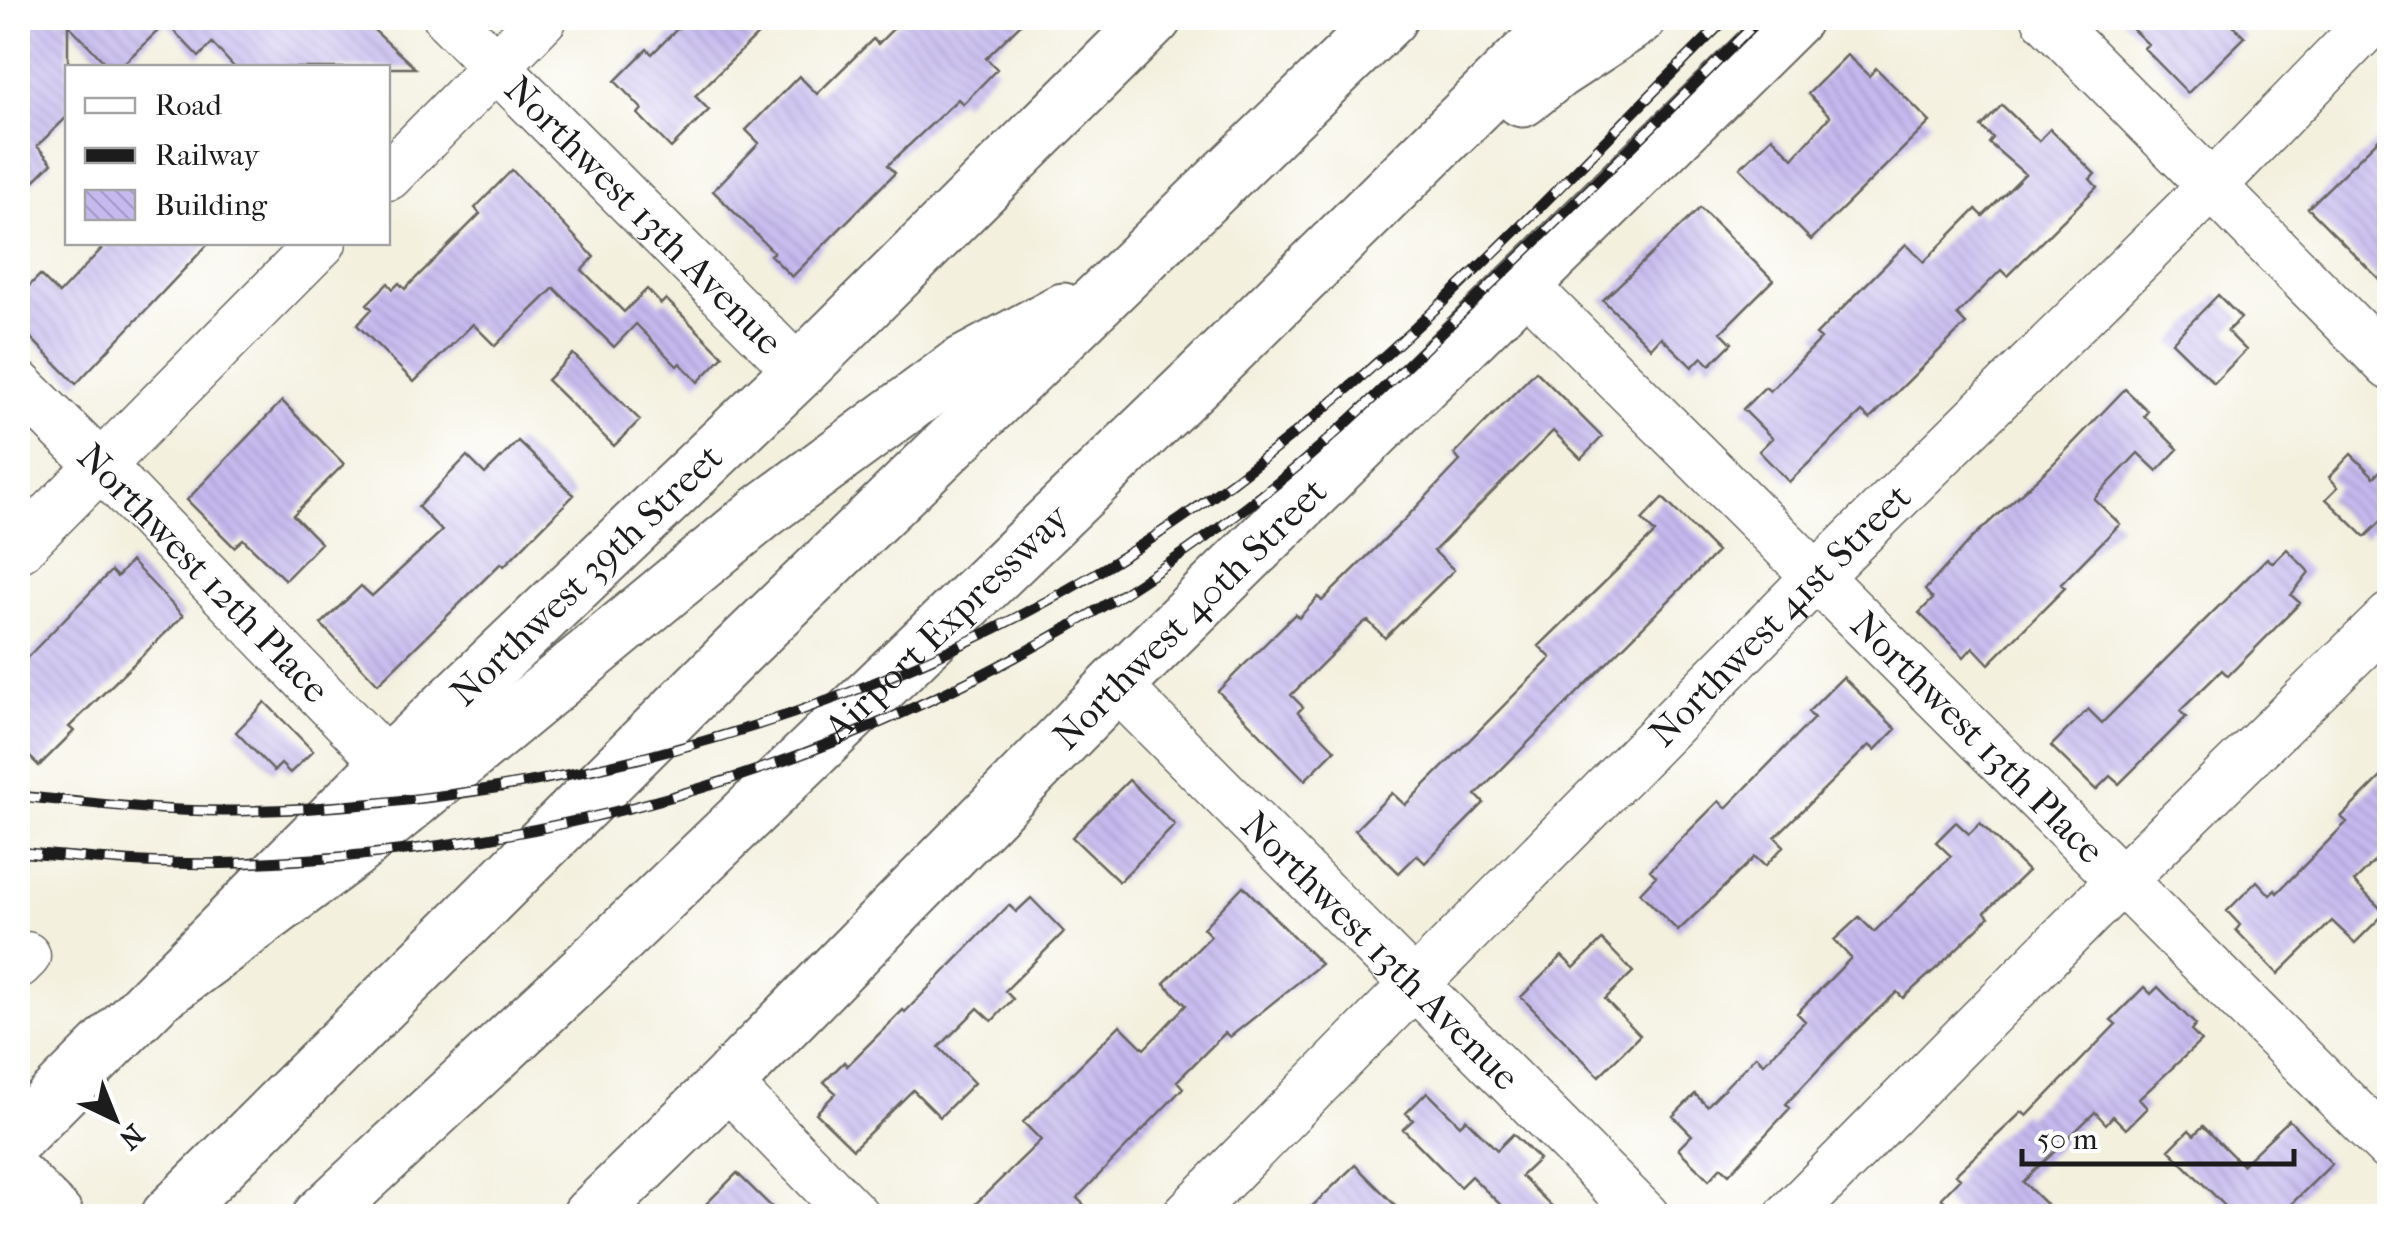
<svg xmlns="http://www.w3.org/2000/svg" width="2407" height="1234" viewBox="0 0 2407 1234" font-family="'IM FELL French Canon',serif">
  <defs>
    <pattern id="building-back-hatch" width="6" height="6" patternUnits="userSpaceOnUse" patternTransform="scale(2.5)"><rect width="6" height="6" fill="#c5b9ee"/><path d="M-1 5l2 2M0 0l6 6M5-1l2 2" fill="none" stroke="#a99ecc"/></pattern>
  </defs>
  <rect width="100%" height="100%" fill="#fff"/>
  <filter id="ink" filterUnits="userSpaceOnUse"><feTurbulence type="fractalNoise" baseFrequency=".01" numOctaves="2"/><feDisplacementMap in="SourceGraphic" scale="20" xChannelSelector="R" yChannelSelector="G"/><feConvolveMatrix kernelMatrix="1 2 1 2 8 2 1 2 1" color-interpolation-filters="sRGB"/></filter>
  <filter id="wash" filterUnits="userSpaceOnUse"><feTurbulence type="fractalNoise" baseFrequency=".0048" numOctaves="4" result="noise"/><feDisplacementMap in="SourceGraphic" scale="40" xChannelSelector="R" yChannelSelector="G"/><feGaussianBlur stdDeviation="2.25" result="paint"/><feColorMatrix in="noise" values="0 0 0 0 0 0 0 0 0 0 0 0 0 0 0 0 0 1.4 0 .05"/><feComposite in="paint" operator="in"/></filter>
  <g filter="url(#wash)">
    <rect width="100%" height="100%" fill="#f3f0de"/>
    <g id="blocks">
      <path fill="url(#building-back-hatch)" d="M18,18H361L415,68H235L212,43L199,57L166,23L119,68H110L68,24V116L37,146L52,163L18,197Z
        M688,18H775L695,96L709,110L671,148L638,114L642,109L615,81L647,49L652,54Z
        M904,18H1027L986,58L997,69L963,104L958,99L888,165L895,173L792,277L770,255L774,252L713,191L759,143L746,130L799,76L817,94L873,39L878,44Z
        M2121,18H2226L2245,37L2188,93L2144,48L2148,44Z
        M1847,55L1869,76L1876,68L1930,122L1811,240L1740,168L1772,137L1793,158L1830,116L1808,94Z
        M2002,105L2039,141L2050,129L2095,174L2090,179L2097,187L2007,276L2001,270L1957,315L1966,324L1870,419L1862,412L1789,482L1759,451L1772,438L1743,409L1765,387L1770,391L1821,339L1816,335L1906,244L1924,262L1976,209L1983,216L2025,174L1989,143L1993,138L1981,127Z
        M2390,128V290L2308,208Z
        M512,170L594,257L582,270L624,312L647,289L661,304L666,299L723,356L698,382L680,363L677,366L636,324L614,347L554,288L495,346L473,324L414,382L357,325L372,309L367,304L388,283L393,289L399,283L405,289L480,214L475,208Z
        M1700,208L1773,280L1721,332L1732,343L1710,365L1702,357L1692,367L1661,337L1651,348L1603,300Z
        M108,242H210L76,384L18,325V297L40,275L59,294Z
        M2218,295L2241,318L2227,331L2246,350L2214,383L2172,342Z
        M573,354L640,420L614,446L547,380Z
        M1536,371L1602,437L1581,459L1553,431L1434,551L1454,570L1385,638L1368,621L1363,623L1291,695L1303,707L1298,712L1335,750L1305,780L1218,691L1295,614L1299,618L1318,597L1322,601L1404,520L1460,461L1454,454Z
        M2125,389L2148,411L2144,416L2178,449L2157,471L2138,453L2094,499L2120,524L2061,584L2065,588L1989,664L1973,647L1964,657L1919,613L1933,599L1925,590L1973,537L2050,467Z
        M282,401L344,464L293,515L321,543L285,580L243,539L234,547L187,500Z
        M518,441L574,495L504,566L501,563L378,684L321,624L361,586L372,596L442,531L418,507L467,456L485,474Z
        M2351,454L2374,477L2390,462V513L2365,537L2326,499L2338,487L2329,477Z
        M1663,498L1717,552L1476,795L1484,803L1425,863L1417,855L1399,873L1355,830L1392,793L1405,805L1551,658L1539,646L1655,533L1642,520Z
        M2287,549L2309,572L2291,595L2300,603L2228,676L2222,670L2180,711L2186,717L2119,784L2110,776L2096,790L2051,746L2088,709L2102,723L2267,558L2273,563Z
        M131,561L183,616L69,727L74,731L39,766L18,745V667L111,571L117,577Z
        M1843,677L1896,729L1875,750L1869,745L1775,837L1784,846L1765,866L1755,857L1678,931L1640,893L1656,876L1650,870L1719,801L1726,808L1814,718L1808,712Z
        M265,702L313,751L290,773L281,764L274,771L236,732Z
        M2390,768V846L2354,882L2385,913L2355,943L2332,921L2278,974L2236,930L2240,925L2227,911L2257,881L2270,895L2275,890L2277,893L2347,822L2341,817Z
        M1129,780L1175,825L1119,882L1072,837Z
        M1956,822L1969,834L1980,823L2028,871L1985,912L1989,917L1941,964L1903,998L1897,992L1853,1033L1786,1104L1790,1108L1729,1174L1721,1167L1709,1180L1678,1149L1692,1135L1673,1116L1695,1094L1707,1106L1756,1056L1764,1063L1805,1021L1797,1013L1851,958L1834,940L1859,917L1874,932L1951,856L1936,842Z
        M1243,886L1321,964L1230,1037L1225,1033L1177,1081L1183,1088L1077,1198L1095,1216H963L1041,1140L1023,1122L1120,1025L1144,1049L1186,1005L1164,983L1211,936L1203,928Z
        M1031,898L1064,932L1005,991L1013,999L992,1021L978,1008L939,1047L974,1083L940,1117L913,1090L853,1149L816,1113L836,1093L824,1082L844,1062L847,1066L903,1010L905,1012L1009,905L1016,912Z
        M1602,940L1633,972L1605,999L1640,1035L1599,1076L1521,997L1562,956L1574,968Z
        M2144,987L2151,994L2158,987L2196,1025L2191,1031L2201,1041L2139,1099L2147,1108L2126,1129L2113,1116L2106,1124L2095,1112L2023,1182L2058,1216H1960L1941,1198L1960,1178L1956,1174L2022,1112L2027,1116L2116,1024L2111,1020Z
        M1427,1092L1460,1125L1466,1119L1497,1150L1513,1134L1539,1159L1521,1176L1562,1216H1512L1471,1176L1460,1187L1403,1129L1413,1120L1406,1113Z
        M2289,1120L2332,1164L2279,1216H2235L2169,1150L2189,1130L2194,1135L2203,1126L2242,1165Z
        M1355,1165L1406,1216H1302Z
        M737,1173L781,1216H694Z"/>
    </g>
  </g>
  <g filter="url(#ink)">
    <use href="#blocks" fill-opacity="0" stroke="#676660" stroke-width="2.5"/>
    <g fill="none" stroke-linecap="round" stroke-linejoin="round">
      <g stroke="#676660" stroke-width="51">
        <g id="minor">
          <path id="s1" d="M448,18L799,371"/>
          <path d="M2046,18L2390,366"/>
          <path d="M388,176L543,18"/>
          <path id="s2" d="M1523,284L2390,1148"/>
          <path id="s3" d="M18,384L102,467L388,764"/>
          <path d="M18,549L322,242"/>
          <path id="s4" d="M1116,685L1645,1216"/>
          <path d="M18,964L26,956"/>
          <path d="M726,1083L855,1216"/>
          <path id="s5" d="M1186,1216L1816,577L2212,186L2375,18"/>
          <path d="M1789,1216L2121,880L2390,617"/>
        </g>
      </g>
      <g stroke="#676660" stroke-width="59">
        <g id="major">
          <path id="s6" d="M18,1135L388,764L799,371L1154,18"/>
          <path d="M18,1179L55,1216"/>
          <path id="s7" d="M590,1216L726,1083L1116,685L1794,18"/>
        </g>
      </g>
      <g stroke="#676660" stroke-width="59">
        <g id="highway">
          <path d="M1522,99L1557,71L1638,18"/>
          <path d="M161,993L351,852L762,512L960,366L1063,311"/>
          <path d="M169,1216L741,647L1389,18"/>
          <path id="s8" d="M321,1216L596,960L1198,380L1565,18"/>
        </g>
      </g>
      <use href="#minor" stroke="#fff" stroke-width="48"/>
      <use href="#major" stroke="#fff" stroke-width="55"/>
      <use href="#highway" stroke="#fff" stroke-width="55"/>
      <g stroke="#1c1c1c" stroke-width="11">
        <path id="rail" d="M18,796C89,803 162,812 234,811C588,805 946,696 1231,483C1412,348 1567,177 1727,18
          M18,852C92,859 166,866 240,863C612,850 951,733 1247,507C1317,454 1380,392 1443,331C1551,228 1656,123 1761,18"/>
      </g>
      <use href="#rail" stroke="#fff" stroke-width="8" stroke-dasharray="22" stroke-linecap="butt"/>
    </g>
  </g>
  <g text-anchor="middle" stroke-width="10" stroke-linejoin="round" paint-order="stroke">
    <g font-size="38" fill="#1c1c1c" stroke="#fff">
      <text dy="13" stroke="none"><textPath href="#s1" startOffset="278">Northwest 13th Avenue</textPath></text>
      <text dy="13" stroke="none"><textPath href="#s3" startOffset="265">Northwest 12th Place</textPath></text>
      <text dy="13" stroke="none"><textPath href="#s6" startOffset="798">Northwest 39th Street</textPath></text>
      <text dy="13" stroke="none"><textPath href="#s7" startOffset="850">Northwest 40th Street</textPath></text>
      <text dy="13" stroke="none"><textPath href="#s5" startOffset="845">Northwest 41st Street</textPath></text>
      <text dy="13" stroke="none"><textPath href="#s8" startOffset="862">Airport Expressway</textPath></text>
      <text dy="13" stroke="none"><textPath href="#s2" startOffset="642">Northwest 13th Place</textPath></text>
      <text dy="13" stroke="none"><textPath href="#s4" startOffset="375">Northwest 13th Avenue</textPath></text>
    </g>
  </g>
  <rect width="2407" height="1234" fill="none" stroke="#fff" stroke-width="60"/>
  <rect x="65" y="65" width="325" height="180" fill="#ffffff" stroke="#a4a4a4" stroke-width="2.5"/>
  <rect x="85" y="98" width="50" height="15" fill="#ffffff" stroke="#a4a4a4" stroke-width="2.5"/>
  <text x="155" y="115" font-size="30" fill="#1c1c1c">Road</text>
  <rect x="85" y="148" width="50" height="15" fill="#1c1c1c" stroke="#a4a4a4" stroke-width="2.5"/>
  <text x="155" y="165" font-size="30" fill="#1c1c1c">Railway</text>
  <rect x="85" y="190" width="50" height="30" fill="url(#building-back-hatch)" stroke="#a4a4a4" stroke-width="2.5"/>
  <text x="155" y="215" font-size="30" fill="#1c1c1c">Building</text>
  <g transform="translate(115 1119) rotate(137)" stroke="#ffffff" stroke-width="8" paint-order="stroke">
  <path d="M0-8L18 38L0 25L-18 38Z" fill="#1c1c1c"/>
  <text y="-15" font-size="28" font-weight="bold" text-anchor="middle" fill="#1c1c1c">N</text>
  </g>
  <path d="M2022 1149v15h272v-15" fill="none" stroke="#1c1c1c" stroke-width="5"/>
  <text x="2037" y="1149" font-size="30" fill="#1c1c1c" stroke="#ffffff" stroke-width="8" paint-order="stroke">50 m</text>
</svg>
